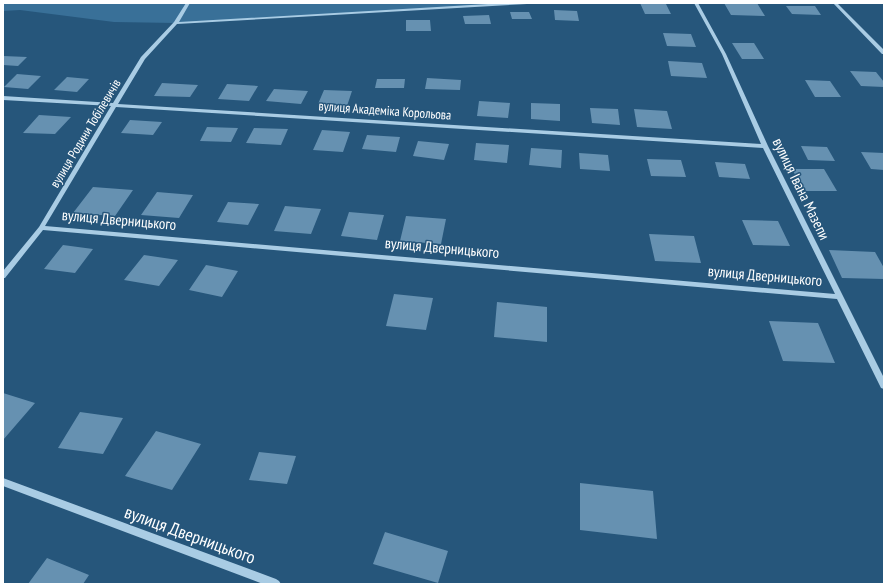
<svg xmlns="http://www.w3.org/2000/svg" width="887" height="587" viewBox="0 0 887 587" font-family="'PT Sans Narrow',sans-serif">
  <rect width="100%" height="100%" fill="#26567b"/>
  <path fill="#397098" d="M3,3H527L176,23L114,22L20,10L3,11Z"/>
  <path fill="#6691b1" d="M640,3L666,4L671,14H645Z
    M724,3H757L765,16L731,15Z
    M786,6H815L821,15L792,14Z
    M554,10L577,11L579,21L555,20Z
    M510,12H529L532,19H512Z
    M489,15L491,24H465L463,16Z
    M406,20H430L431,31H406Z
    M663,33L691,34L696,47L667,46Z
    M732,43H754L764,59H742Z
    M3,56L27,57L18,66L3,65Z
    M668,61L702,63L707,78L671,76Z
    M850,71L876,72L884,82V87L861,86Z
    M17,74L41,76L28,89L4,87Z
    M67,77L89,79L77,92L54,90Z
    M427,78L461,80L460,90L425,89Z
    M377,79H405L404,88H375Z
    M805,80L830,81L841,97H815Z
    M162,83L198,85L190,97L154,96Z
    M227,84L258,86L249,101L218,99Z
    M274,89L308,91L301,104L266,101Z
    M324,90L352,91L347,106L318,104Z
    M479,101L510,103L508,118L477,116Z
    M531,103L560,104V121L531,119Z
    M590,108L618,109L620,125L592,123Z
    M634,109L667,111L672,129L637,127Z
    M39,115L71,117L55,134L23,133Z
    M130,120L162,122L153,135L121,133Z
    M207,127L238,128L231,142L200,141Z
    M254,128L288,129L281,145L246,143Z
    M322,130L350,132L343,152L313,150Z
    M367,135L400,137L396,152L362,149Z
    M418,141L449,144L444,160L413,156Z
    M476,143L509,145L507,163L474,160Z
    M801,146L827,147L835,161L808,160Z
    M531,148L562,150L561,168L529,165Z
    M861,152L884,153V170L871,169Z
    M579,153L608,155L610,171L580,169Z
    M647,159L681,160L686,177L651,176Z
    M715,162L745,164L750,179L719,177Z
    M792,169H824L837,191H804Z
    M93,187L133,190L115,216L73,213Z
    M157,192L193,195L179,218L141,215Z
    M228,202L259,204L248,225L217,222Z
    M285,206L321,209L311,234L274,231Z
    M349,212L384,215L377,240L341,236Z
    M406,216L446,219L441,244L400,241Z
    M742,220L778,221L790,246L753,245Z
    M649,234L694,236L701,263L655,261Z
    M63,245L93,249L75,273L44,269Z
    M829,250L875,252L884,268V279L842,278Z
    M144,255L178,260L159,286L124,280Z
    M206,265L238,271L222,297L189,290Z
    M394,294L433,298L426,330L386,326Z
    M497,302L547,307V342L494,337Z
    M769,321L818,323L835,363L783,361Z
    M3,393L35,403L3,440Z
    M80,412L123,418L103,454L58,448Z
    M156,431L201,444L172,490L125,476Z
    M259,452L296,456L287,484L249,480Z
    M580,483L653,491L657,539L580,530Z
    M385,532L448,551L438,583L373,564Z
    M47,558L89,575L83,584H28Z"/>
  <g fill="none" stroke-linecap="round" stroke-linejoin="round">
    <path fill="#a9cce4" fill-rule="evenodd" d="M186,3H190L179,22L505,3H529L527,4L177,24L145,59L118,104L761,144L722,54L694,3H698L726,54L768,146L884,378V389L881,388L837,299L43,230L5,278H3V271L39,227L111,106L3,100V96L113,103L141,57L174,22ZM116,107L763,148L835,294L45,226Z
      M833,3H837L884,50V54H882Z
      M3,478L276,579L279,581L281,584H263L3,486Z"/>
  </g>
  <g text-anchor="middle" stroke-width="3" stroke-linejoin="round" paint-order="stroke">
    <g font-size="13" fill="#fff" stroke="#26567b">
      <text transform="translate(385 110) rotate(4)" y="5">вулиця Академіка Корольова</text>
      <text transform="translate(85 133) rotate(-59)" y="5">вулиця Родини Тобілевичів</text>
    </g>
    <g font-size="15" fill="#fff" stroke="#26567b">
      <text transform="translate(801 189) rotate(64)" y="5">вулиця Івана Мазепи</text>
      <text transform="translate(119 220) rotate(5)" y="5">вулиця Дверницького</text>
      <text transform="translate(442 248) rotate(5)" y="5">вулиця Дверницького</text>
      <text transform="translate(765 276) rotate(5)" y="5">вулиця Дверницького</text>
    </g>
    <g font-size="18" fill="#fff" stroke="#26567b">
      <text transform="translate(190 535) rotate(20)" y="6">вулиця Дверницького</text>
    </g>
  </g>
  <rect width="887" height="587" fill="none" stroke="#ffffff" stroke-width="8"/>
</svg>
